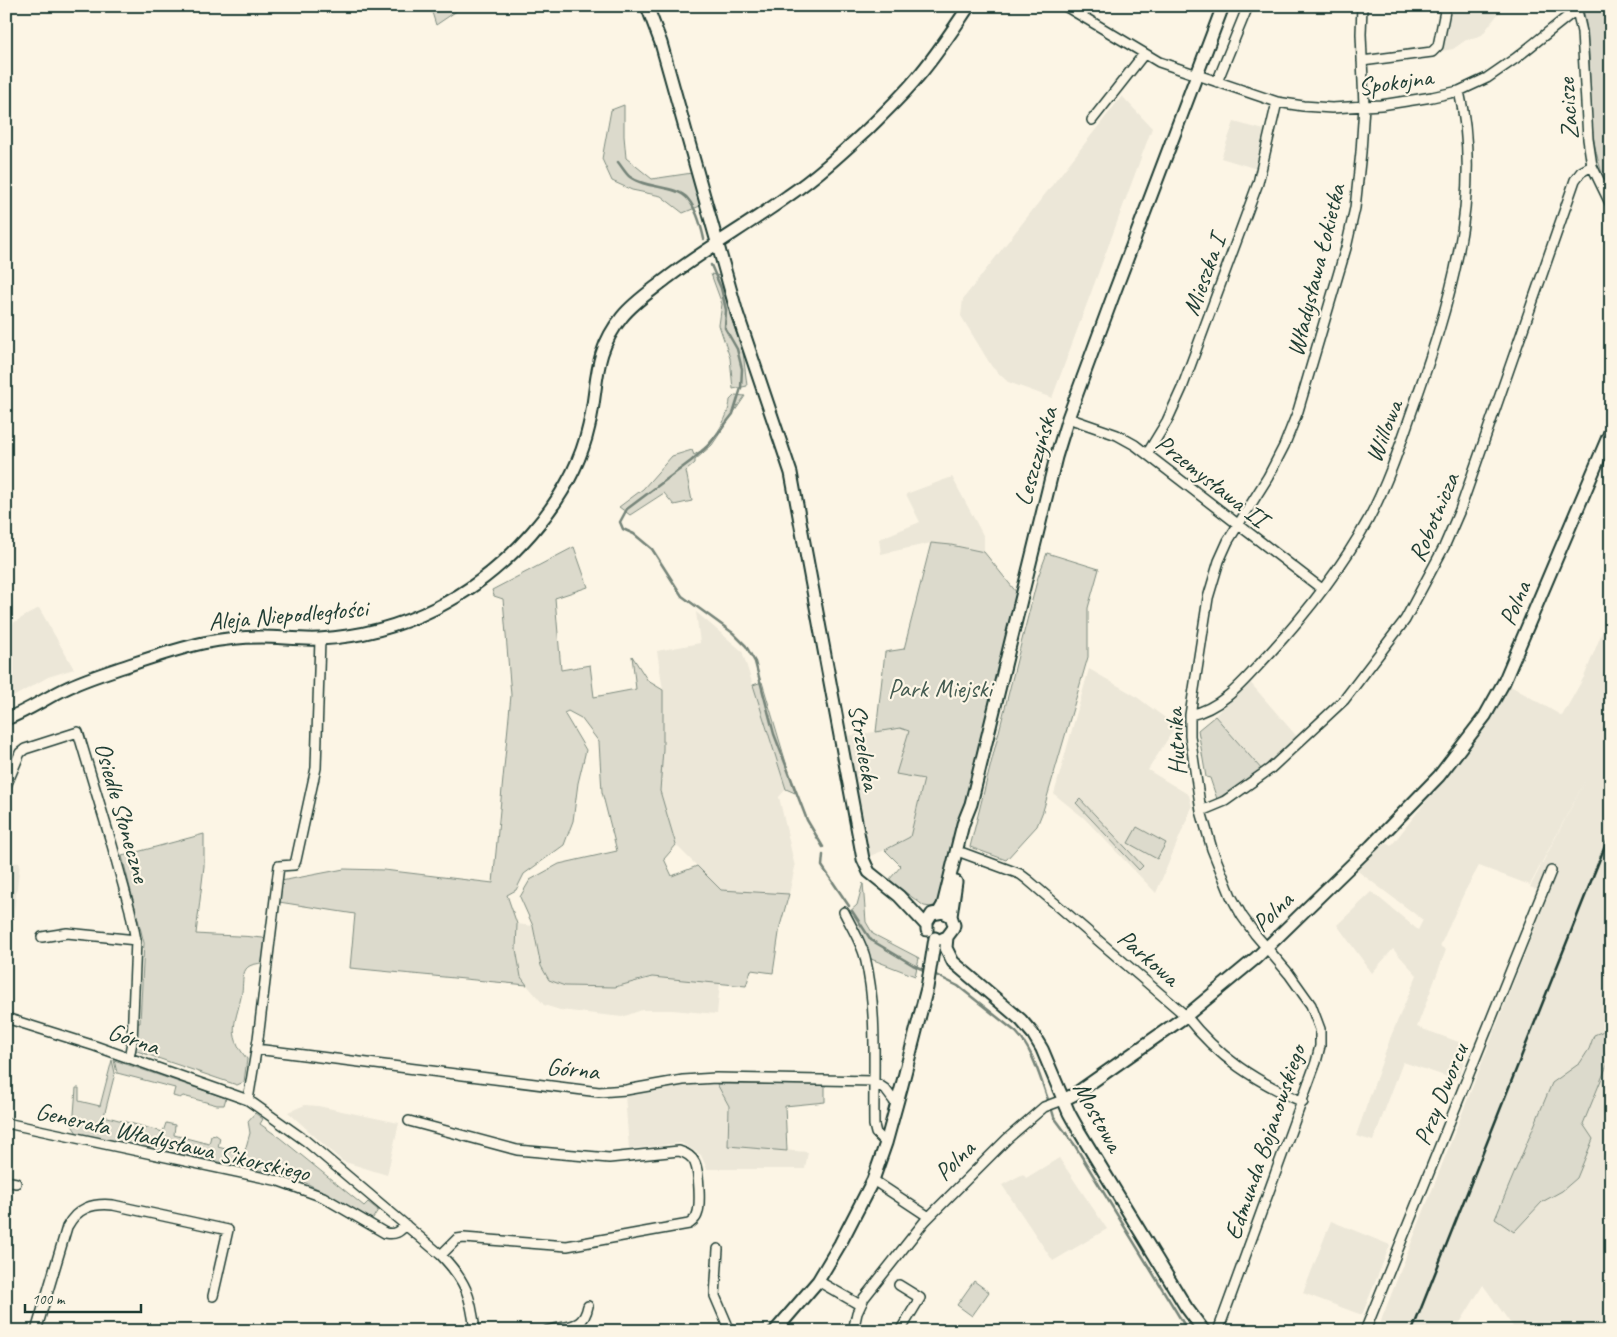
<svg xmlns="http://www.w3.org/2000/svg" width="1617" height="1337" viewBox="0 0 1617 1337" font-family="Caveat,sans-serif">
  <rect width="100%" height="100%" fill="#fcf5e5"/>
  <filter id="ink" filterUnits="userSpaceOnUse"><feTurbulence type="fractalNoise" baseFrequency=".02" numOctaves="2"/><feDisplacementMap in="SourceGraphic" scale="10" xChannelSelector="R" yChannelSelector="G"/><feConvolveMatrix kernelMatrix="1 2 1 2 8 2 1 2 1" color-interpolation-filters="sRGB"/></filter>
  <g filter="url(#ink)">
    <path fill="#ece7d8" d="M1451,6H1504L1482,35L1466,40L1453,49L1442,51Z
      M1122,96L1152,128L1052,398L1008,382L992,367L961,316L963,299Z
      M1234,122L1268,131L1257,169L1221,158Z
      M952,477L984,537V552L952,545L931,543L881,554L879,539L920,522L906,494Z
      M39,608L74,669L48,677L6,701V627Z
      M1611,610V1323L1601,1331H1516L1483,1285L1455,1331H1379L1382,1318L1548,894L1530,887L1587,777L1530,885L1479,866L1465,891L1440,946L1446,950L1417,1027L1470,1046L1457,1080L1403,1062L1373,1141L1356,1136L1391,1036L1417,975L1393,949L1372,973L1337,925L1372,892L1418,930L1423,920L1355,869L1384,842L1391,846L1452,768L1509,685L1562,716L1584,677Z
      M696,612L742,651L786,789L779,797L795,867L789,894L721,890L676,845L660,791L663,749V690L657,651L700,643Z
      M1089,669L1134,695L1176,726L1148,770L1189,795L1192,807L1156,893L1084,818L1054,794Z
      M1248,680L1299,739L1262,770L1215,716Z
      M901,728L909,731L924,779L910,837L885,850L870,856L847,736Z
      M6,862L20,863L10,943H6Z
      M517,924L533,926L541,966L550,980L565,986L615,987L652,977L720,983L717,1014L672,1010H642L622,1017L560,1010L544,1005L521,978L516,949Z
      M685,1084H717L729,1106L728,1146L808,1152L805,1169H707L701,1155L681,1143L629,1149L625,1095Z
      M305,1105L318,1106L399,1123L387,1175L342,1161L288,1112Z
      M1059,1158L1107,1229L1053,1261L1002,1185L1023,1174L1026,1178Z
      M1331,1221L1390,1245L1362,1315L1303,1293Z"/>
    <path fill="#dcdacc" stroke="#7e8c80" d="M430,6H464L436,25Z
      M1582,6H1611V193C1588,151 1591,102 1589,56C1588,39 1587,22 1582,6Z
      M624,105V136L626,158L652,179L692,173L700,206L683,213L661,196L632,190L612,181L602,159L611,110Z
      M711,274L720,276L725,289L730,315L743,352L747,386L733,389L730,358L719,325L722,304Z
      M735,395L745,396L712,445L695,460V463L686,471L692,501L674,505L664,493L630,515L619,507L643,489L672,456L692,450L694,455C711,446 729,419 730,400Z
      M931,543L951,545L984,552L1017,593L966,803L940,896L935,905L931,907L924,906L889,880L901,866L885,850L910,837L924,779L896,774L909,731L900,728L876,732L885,652L904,649Z
      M574,547L588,587L555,598L561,670L590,665L594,697L636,689L632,656L648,681L663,690V749L660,791L676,845L664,859L672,876L697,866L721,890L789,894L780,926L773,973L751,970L746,986L652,977L615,987L565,986L549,980L541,966L533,926L520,897L530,880L559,864L617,851L602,792L599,742L581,718L568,711L564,713L586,750L578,783L573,821L564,845L524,874L516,890L507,895L517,924L516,949L521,977L527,985L350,968L355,914L279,902L281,881L344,869L384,870L493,883L511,695L503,599L494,596L492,590Z
      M1047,553L1099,569L1088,608V657L1043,811L1037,826L1006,860L970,847L1024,632L1038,577Z
      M762,682L795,793L786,789L753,685Z
      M1215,716L1262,770L1217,799L1210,778L1206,777L1198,730Z
      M1080,799L1143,866L1139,870L1076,803Z
      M1137,827L1166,843L1157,859L1128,843Z
      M204,834V866L196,934C219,936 240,935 263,938L266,941L263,962C257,965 251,963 246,969C242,975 243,985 242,992C237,1021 225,1032 247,1059L244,1082L237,1085L134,1050L135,1023H140L144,943L122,856Z
      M863,883L866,922L873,934L919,958L915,976L871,959L848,913L857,905Z
      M1611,1028L1608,1063L1583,1124L1593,1139L1577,1178L1562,1191L1542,1202L1514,1232L1495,1219L1552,1083L1580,1063L1589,1049L1594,1035Z
      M112,1060L115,1073L104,1116L163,1132L166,1123L175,1125L174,1135L209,1144L211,1136L216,1135L220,1138L218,1147L244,1154L250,1133L248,1121L255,1113L263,1119L260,1124L280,1138L364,1206L368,1202L378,1210L371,1221L320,1190L304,1182L264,1171L77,1133L73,1127L76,1088H79V1101L100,1106Z
      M114,1060L226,1098L224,1105H217L183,1096L180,1098L173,1096L175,1088L117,1073Z
      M717,1084L825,1085V1102L785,1106L787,1151L728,1146L729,1106Z
      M974,1281L989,1292L972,1316L957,1305Z"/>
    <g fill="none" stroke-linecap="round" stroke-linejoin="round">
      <path stroke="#758479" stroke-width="2.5" d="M618,162C622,167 626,174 630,177C646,189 677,185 688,199C697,210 701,225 704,239
        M711,265L721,288L726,310L725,328L737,349L742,369L741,388L733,414L709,445L691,461L627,509L620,522L623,529L634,534L652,549L682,596L733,633L746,646L755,662L774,734L807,820L823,847
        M823,855L822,866L849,906
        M852,911L871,940L913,965L926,971
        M934,974L958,986L1016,1032C1034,1051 1040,1079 1049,1102
        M1051,1107L1054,1117L1074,1144L1188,1331"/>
      <g stroke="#1f3d34" stroke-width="12">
        <path id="minor" d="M1065,6L1159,62L1277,102L1303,106L1332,108L1381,105L1432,97L1459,91L1487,78L1516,58L1577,9
          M1576,6L1582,32L1588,139L1592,166L1611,205
          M1362,61L1432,52L1438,46L1446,6
          M1217,82L1248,6
          M1092,120L1144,54
          M1068,418L1117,435L1135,445L1322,589
          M1147,454L1167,421L1182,388L1258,183L1277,102
          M1190,715C1224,708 1246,678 1269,654C1305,615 1342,567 1368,520C1387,485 1400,446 1413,408C1448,309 1484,197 1459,91
          M6,786L20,753L25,749L78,732L112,845L130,910L136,940
          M1201,811L1225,801L1270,769L1344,700L1405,620L1444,547L1460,510L1575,180L1581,172L1592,166
          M963,853L1020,874L1028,880L1186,1016C1219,1058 1255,1081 1303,1102
          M844,912C851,926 861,942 865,957C878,1011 873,1070 874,1125L876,1133L886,1143
          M42,937L67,933L136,940L132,1042L129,1058
          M6,1018L95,1046L248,1100L306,1141L441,1255C466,1281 471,1296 475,1331
          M256,1049L599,1092L626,1090L683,1080L716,1078L873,1081L885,1089L897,1105
          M248,1100L258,1039L279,866L294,865L296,860L316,768L320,639
          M409,1121L517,1150L609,1158L679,1151C686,1153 692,1156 695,1163C699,1172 701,1206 697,1215C696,1219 693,1221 689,1224L567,1246L464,1238L457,1239L441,1255
          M6,1123L279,1181L323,1197L385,1233C396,1235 399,1232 406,1225
          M873,1180L929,1217
          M6,1181L16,1183
          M718,1249L715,1296L730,1331
          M818,1281L860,1305
          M899,1285L920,1298L900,1331
          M36,1331L67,1227C77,1208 92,1203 113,1205L228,1230L213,1296
          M547,1331C567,1324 583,1331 588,1306
          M853,1331L857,1313L864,1298L925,1221L1007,1139L1044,1107L1063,1100
          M1218,1331L1316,1062L1320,1046V1029L1311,1005L1289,974L1255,934L1242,916L1231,896L1212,849L1201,811L1190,736V715L1208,598L1219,561L1228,541L1268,477L1284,446L1298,411L1346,248L1355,208L1361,152L1364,106L1361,34L1362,6
          M1365,1331L1551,871"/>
      </g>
      <g stroke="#1f3d34" stroke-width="15">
        <path id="tertiary" d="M647,6L661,43L737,313L791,473L863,859L869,872L899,896L926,925
          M6,719C28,711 47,697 69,687C86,679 105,673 123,667C150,658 176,649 203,643C222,639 242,637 261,637C280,637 300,640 319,639C359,637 400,626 436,608C504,574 572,502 589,426C599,384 592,354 622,317C634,302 651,291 666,279C705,249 748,225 788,196C816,177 842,153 867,130C884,113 901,97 916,79C936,56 952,31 969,6
          M939,912L943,905L963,824L971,804L1056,457L1068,418L1113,296L1223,6
          M927,930V922L932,914L943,912L951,916
          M947,937L946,948L953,962L1021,1020L1033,1034L1042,1049L1069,1113L1079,1131L1186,1307L1204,1331
          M942,939L947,937L953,929L954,925L951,916L956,882
          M1063,1100L1075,1094L1186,1016L1256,958L1371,846L1439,776L1485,716L1504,682L1611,430
          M775,1331L818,1281L840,1244L873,1180L886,1143L902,1085L927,988L935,938"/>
      </g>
      <use href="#minor" stroke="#fcf5e5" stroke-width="9"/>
      <use href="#tertiary" stroke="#fcf5e5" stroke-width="11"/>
      <path stroke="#1f3d34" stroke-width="2.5" d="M1412,1331L1611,831"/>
    </g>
  </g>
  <g text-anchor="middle" stroke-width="4.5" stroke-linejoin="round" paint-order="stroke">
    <g font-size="25" fill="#1f3d34" stroke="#fcf5e5">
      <text transform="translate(1395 81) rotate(-8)" y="9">Spokojna</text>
      <text transform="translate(1567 109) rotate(-94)" y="9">Zacisze</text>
      <text transform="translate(1315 270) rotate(-76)" y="9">Władysława Łokietka</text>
      <text transform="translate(1203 275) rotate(-70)" y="9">Mieszka I</text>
      <text transform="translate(1383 431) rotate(-69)" y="9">Willowa</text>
      <text transform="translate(1035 456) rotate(-74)" y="9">Leszczyńska</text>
      <text transform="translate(1212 480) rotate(38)" y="9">Przemysława II</text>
      <text transform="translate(1433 517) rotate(-67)" y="9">Robotnicza</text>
      <text transform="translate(1514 603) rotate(-67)" y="9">Polna</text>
      <text transform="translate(288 614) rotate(-5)" y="9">Aleja Niepodległości</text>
      <text transform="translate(1175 742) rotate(-93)" y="9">Hutnika</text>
      <text transform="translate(865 747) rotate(80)" y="9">Strzelecka</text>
      <text transform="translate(123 812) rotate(74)" y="9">Osiedle Słoneczne</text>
      <text transform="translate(1272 911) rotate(-44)" y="9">Polna</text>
      <text transform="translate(1149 957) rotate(41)" y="9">Parkowa</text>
      <text transform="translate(134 1038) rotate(19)" y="9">Górna</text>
      <text transform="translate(573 1068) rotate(6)" y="9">Górna</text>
      <text transform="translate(1440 1094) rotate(-68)" y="9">Przy Dworcu</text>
      <text transform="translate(1099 1116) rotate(61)" y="9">Mostowa</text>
      <text transform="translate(173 1141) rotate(13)" y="9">Generała Władysława Sikorskiego</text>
      <text transform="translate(1264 1142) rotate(-71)" y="9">Edmunda Bojanowskiego</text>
      <text transform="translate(954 1160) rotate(-45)" y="9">Polna</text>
    </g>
    <g font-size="25" fill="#455c52" stroke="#fcf5e5">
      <text x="940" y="697">Park Miejski</text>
    </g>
  </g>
  <rect width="1617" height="1337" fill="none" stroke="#fcf5e5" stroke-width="25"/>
  <rect x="12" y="12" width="1592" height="1312" fill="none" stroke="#1f3d34" stroke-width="2" filter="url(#ink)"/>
  <path d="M25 1304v8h116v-8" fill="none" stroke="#1f3d34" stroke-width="2.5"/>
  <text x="32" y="1304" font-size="15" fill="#1f3d34" stroke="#fcf5e5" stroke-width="4" paint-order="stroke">100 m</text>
</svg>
